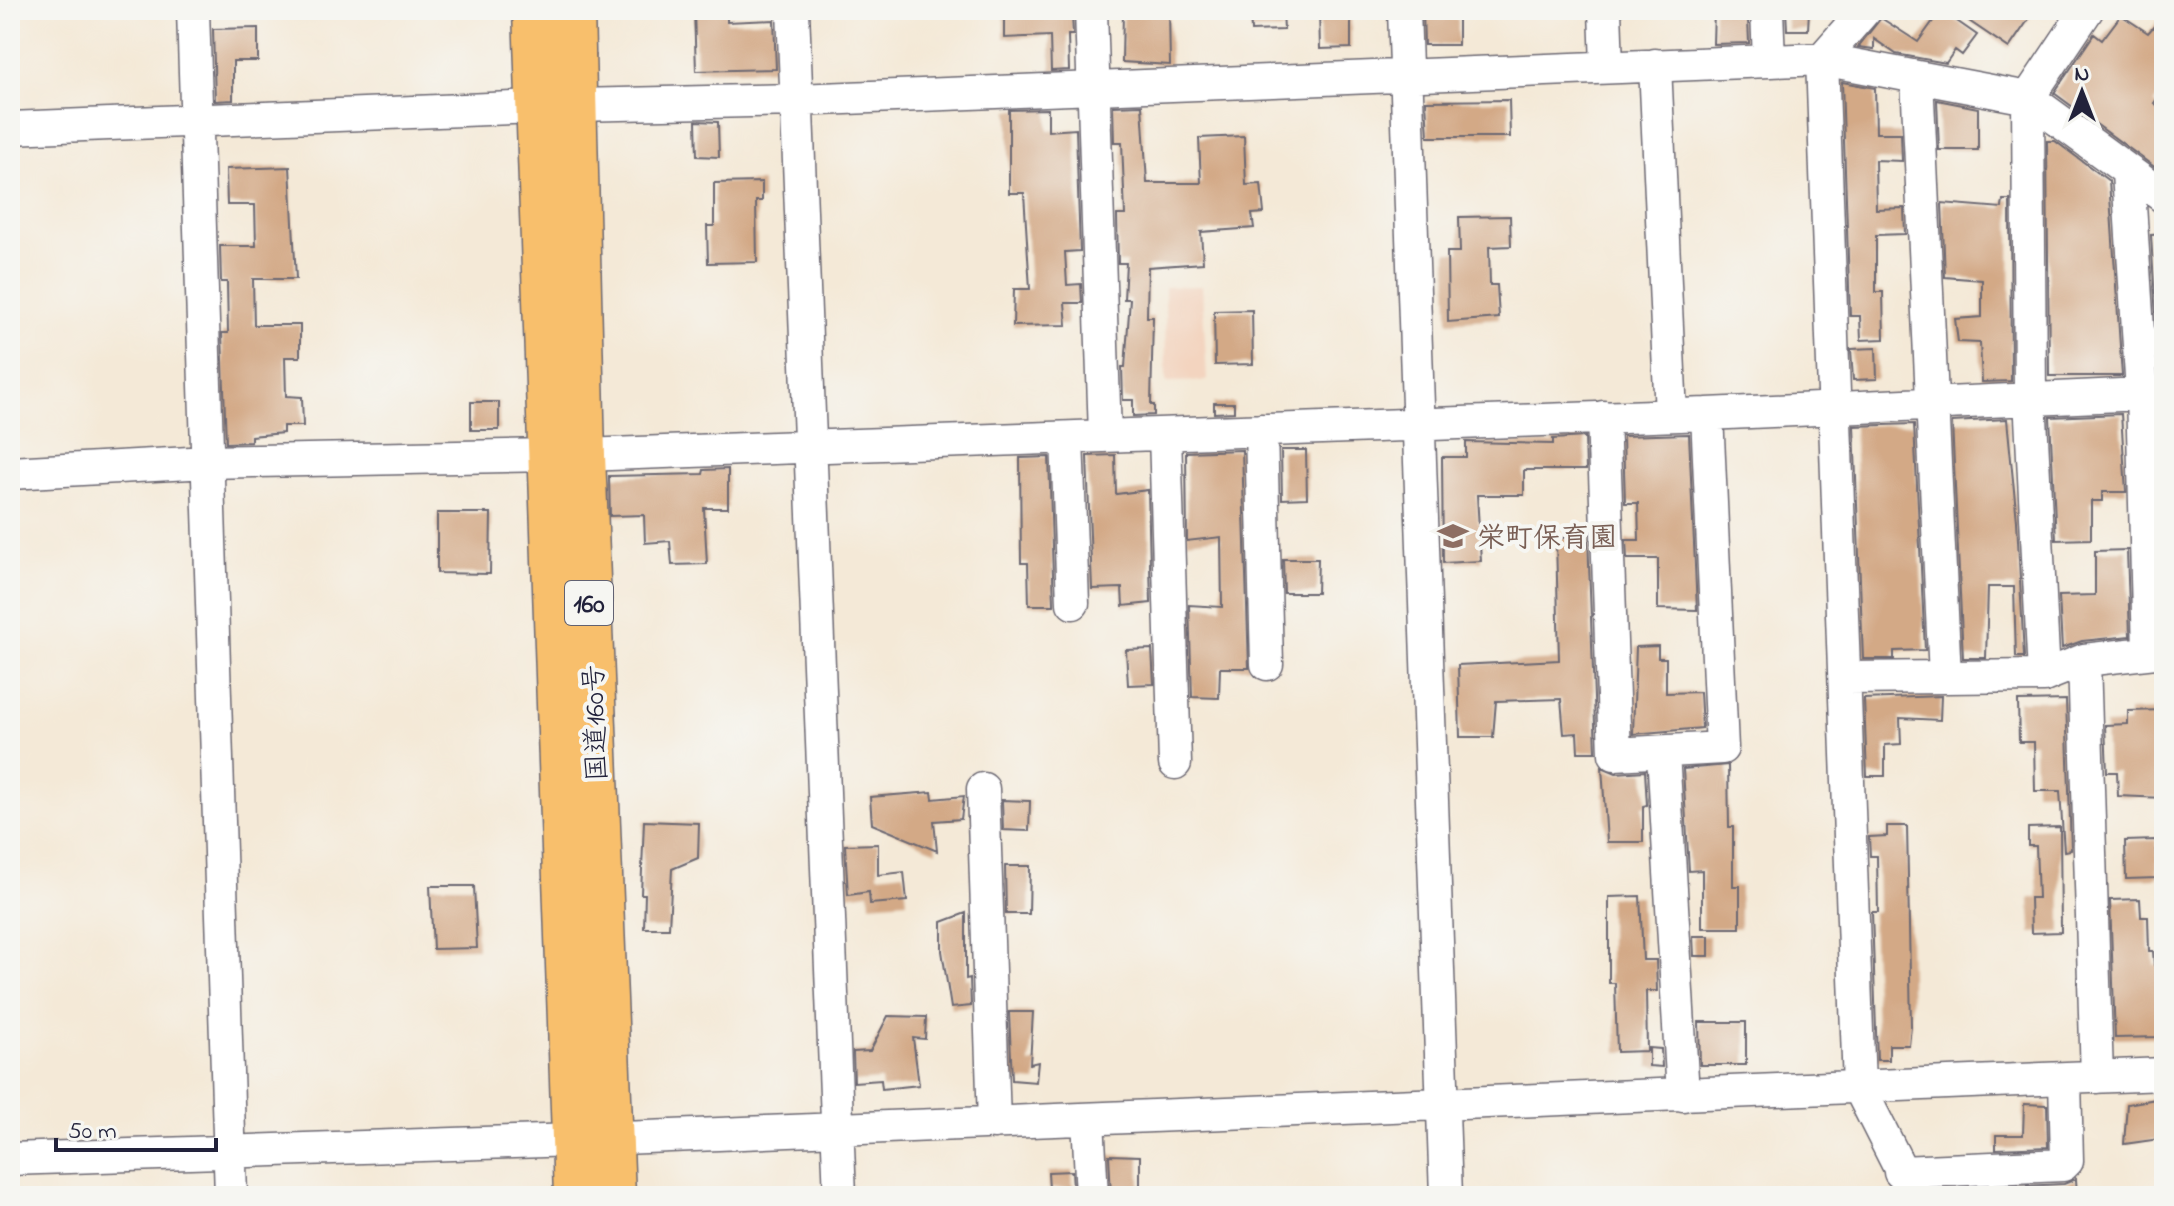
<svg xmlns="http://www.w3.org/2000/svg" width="2174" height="1206" viewBox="0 0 2174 1206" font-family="'Indie Flower','Klee One',sans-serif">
  <rect width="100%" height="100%" fill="#f6f6f2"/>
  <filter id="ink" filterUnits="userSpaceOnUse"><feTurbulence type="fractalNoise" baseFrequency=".0125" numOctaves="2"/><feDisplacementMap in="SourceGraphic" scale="16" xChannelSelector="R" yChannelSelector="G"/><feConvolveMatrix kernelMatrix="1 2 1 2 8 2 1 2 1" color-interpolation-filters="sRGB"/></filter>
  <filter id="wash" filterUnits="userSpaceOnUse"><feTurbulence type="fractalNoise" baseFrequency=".006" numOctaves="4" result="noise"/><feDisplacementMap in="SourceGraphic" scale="32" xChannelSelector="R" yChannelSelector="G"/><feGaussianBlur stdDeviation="1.8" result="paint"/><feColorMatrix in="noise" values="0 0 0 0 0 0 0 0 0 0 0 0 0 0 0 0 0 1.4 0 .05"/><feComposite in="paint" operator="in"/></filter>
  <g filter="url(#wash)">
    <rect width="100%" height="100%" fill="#f4e9d7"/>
    <path fill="#f3d4bf" d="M1202,286L1207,381L1166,382L1165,287Z"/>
    <g id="blocks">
      <path fill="#d3a986" d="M694,10H727V22L774,20L776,69L696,71Z
        M1004,10L1072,14L1073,35H1068L1069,70L1051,71L1050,36L1004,38Z
        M1169,10L1170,65L1122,62L1123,11Z
        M1250,10H1283L1284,30L1251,31Z
        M1319,10H1351V48L1320,49Z
        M1423,10H1441V19H1458V45H1424Z
        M1714,10H1740V20H1748L1749,43L1713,44Z
        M1786,10H1809L1808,30H1787Z
        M1941,10L1977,35L1962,55L1955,50L1946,63L1896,54L1874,39V49L1858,47L1881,18L1918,42Z
        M1977,10H2035L2009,48L1969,21Z
        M2121,15L2148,33L2164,15V90L2154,103L2164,110V174L2054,93L2094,34L2102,40Z
        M258,28V61H233V100L215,101L213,29Z
        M1842,82L1875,88L1876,133H1901L1902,161L1875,160L1876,209L1904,208L1905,234L1876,235V292H1883L1884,339L1861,340L1860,316H1850Z
        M1509,100L1510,137H1428L1426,101Z
        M1937,100L1978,108V150H1939Z
        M1142,105L1147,183H1201L1199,138L1244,136L1246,185L1261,184L1264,213L1252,214L1254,228L1201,232L1203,263L1148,267L1147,317H1153L1151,405H1154V415L1133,416V400H1123L1122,367H1125L1130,299H1124L1126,263H1118L1117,215H1125L1122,142H1114L1113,106Z
        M1048,109V131L1076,129L1080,251L1065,252L1067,285L1081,284L1082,303H1065L1067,325L1013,326L1014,289H1030L1024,193H1009V110Z
        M696,121L718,122L719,157L697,156Z
        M2047,141H2055L2109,181L2122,376H2049Z
        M290,167L296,279H253L254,325H300V357H285L286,396L302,397L303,426H283V433L251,436V442L226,443L222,333H228L227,282H221L220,246H256L255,205H227L226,169Z
        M762,182V201H756L757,262L708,263L707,226H714V183Z
        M2003,200H2010L2011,381L1982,382L1980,343L1958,342L1955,319L1982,317V280L1945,277L1942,203L2002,208Z
        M1510,216L1511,246L1489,247L1490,285H1497L1499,318L1448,322L1447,252H1460L1459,217Z
        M2164,234V290H2159L2158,350L2151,235Z
        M1252,310L1253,364L1215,365L1214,311Z
        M1876,348L1877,379L1853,380L1851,349Z
        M471,402H499V430H471Z
        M1214,403H1234V412L1214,413Z
        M2121,414L2126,492H2102V501H2091V539L2056,540L2050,417Z
        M2007,419L2017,521L2024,657H2016L2014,587H1988L1986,658H1963L1952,422Z
        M1914,424L1925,650L1894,651V659H1863L1854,426Z
        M1689,434L1697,610L1658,609V559H1627L1626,540H1639L1638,503H1625L1623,436Z
        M1585,437L1586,470H1524V495H1477L1481,561L1443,563L1442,457H1466V442L1553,444V439Z
        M1242,450L1249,668H1220L1219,698L1192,697L1189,605L1222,607L1221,537L1187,541L1186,452Z
        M1281,450H1306L1307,498L1282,499Z
        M1115,455L1116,494L1148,490L1151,603L1123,606L1122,588L1092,589L1087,456Z
        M1049,457L1054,605H1029L1028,563H1021L1020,458Z
        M728,469V508H704L707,564L672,565L670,541L645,543L644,515L610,516L609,476L703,474L704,470Z
        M437,513H491L490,574L437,573Z
        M1588,537L1596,752H1578L1577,733L1564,734L1561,699L1496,701L1493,737H1460L1458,665L1559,660L1556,538Z
        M2127,550L2130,636L2082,641L2062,648L2059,596L2095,595V551Z
        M1283,559H1318L1317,593H1284Z
        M1658,646V658H1666V693L1700,692L1702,728L1633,734L1636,647Z
        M1152,649L1154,684L1128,685L1126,650Z
        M1941,696L1940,720L1900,718L1901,744L1885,745V776H1867L1864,699Z
        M2066,700L2071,850L2064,851L2060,791H2035L2034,742H2019L2018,701Z
        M2164,710V798L2118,796L2117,772H2107L2105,725L2128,724V711Z
        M1728,765L1729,827H1733V886H1740V928H1702V870L1689,871L1683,769Z
        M1602,767L1616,773L1645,771L1647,805L1643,806V842H1607Z
        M932,792L933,799L964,796L961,819L934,821L937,851L872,824L870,797Z
        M1002,800L1030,801L1029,831L1003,830Z
        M644,821L699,823L698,858L672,869L669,928H644L645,894H641Z
        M1887,826H1907L1911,1026L1909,1045H1889V1060H1877L1872,912H1878L1877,856H1870L1869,837L1887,836Z
        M2060,827L2061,932L2031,933L2030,898H2038L2036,846H2028V828Z
        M2156,840L2158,878L2126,879L2125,841Z
        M878,844V875L904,872L907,901L870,904L869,892L848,895L845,845Z
        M1005,866H1030L1029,914H1006Z
        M430,886H474L477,948L433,949Z
        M1640,896L1643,960H1656L1657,991H1646L1647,1051L1617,1052L1615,983H1609V897Z
        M2140,899L2141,917H2148L2149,951H2153L2154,965H2160L2159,1037L2115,1038L2110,900Z
        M966,913V979L970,978L971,1006L951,1008L942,951V922Z
        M1693,936H1709V956H1694Z
        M1009,1012H1033L1030,1064L1038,1062L1036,1082L1012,1080Z
        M888,1016L926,1017L925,1039L913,1038L919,1085L882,1089L881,1080L854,1082L853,1052L870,1051Z
        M1699,1022H1746V1065H1700Z
        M1649,1048L1661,1049L1662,1067L1649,1066Z
        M2156,1099L2160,1139L2124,1144L2127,1104Z
        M2024,1104L2047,1105L2048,1147L1996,1149V1135H2023Z
        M1109,1155L1140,1156V1196H1111Z
        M1072,1171L1073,1188L1049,1189L1048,1172Z
        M2076,1179L2077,1196H2003V1187L2064,1184Z"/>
    </g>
  </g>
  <g filter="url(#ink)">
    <use href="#blocks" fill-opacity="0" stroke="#6c6872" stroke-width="2"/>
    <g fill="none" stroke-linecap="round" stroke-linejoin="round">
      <g stroke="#6c6872" stroke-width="35">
        <path id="minor" d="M193,10L231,1196
          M793,10L840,1196
          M1091,10L1105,436
          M1404,10L1446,1196
          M1605,10L1607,67
          M1767,10L1769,61
          M1865,10L1822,59L1859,1087L1914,1196
          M1655,65L1671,415
          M1917,78L1945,677
          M576,105L796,100L1822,59L2028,98L2164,197
          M10,128L538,107
          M2128,173L2142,393L2149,651
          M1603,417L1615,754L1722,748L1707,414
          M1261,430L1267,664
          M1165,434L1175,763
          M1067,438L1073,603
          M583,455L1707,414L2164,393
          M10,473L208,462L552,455
          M2084,660L2097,1077
          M2044,676L2030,397L2028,98L2087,10
          M1847,678L2044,676L2084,660L2164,651
          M1663,752L1683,1095
          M983,789L994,1123
          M1088,1119L1092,1196
          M10,1159L574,1140L2164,1074
          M1900,1172L2063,1165L2067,1161L2065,1079"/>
      </g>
      <g stroke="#6c6872" stroke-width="47">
        <path id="highway" d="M535,10L576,1196
          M572,10L583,455L613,1196"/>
      </g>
      <use href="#minor" stroke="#fff" stroke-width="32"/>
      <use href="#highway" stroke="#f8bf6c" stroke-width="44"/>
    </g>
  </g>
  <defs>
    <g id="school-bare" transform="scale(2.4)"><path d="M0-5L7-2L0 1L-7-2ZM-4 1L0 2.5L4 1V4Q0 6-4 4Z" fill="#8d6e63" stroke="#f6f6f2" stroke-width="2.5" paint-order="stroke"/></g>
  </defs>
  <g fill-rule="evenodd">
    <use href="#school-bare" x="1453" y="536"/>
  </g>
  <g text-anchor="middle" stroke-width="8" stroke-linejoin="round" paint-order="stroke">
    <rect fill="#f6f6f2" stroke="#626272" stroke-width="2" x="565" y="581" width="48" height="44" rx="6"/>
    <g font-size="26" font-weight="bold" fill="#22223b">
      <text x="589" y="612">160</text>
    </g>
    <g font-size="28" font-weight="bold" fill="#785e54" stroke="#f6f6f2" text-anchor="start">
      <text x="1477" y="546">栄町保育園</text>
    </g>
    <g font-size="28" fill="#22223b" stroke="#f6f6f2">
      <text transform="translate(594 723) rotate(-92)" y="10">国道160号</text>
    </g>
  </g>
  <rect width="2174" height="1206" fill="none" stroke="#f6f6f2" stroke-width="40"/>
  <g transform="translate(2082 92)" stroke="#f6f6f2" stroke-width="6" paint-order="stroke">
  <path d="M0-6L14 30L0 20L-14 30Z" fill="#22223b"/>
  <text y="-12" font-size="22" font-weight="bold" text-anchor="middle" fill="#22223b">N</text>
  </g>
  <path d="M56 1138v12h160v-12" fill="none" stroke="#22223b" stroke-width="4"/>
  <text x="68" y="1138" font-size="24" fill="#22223b" stroke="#f6f6f2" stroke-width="6" paint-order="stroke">50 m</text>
</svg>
